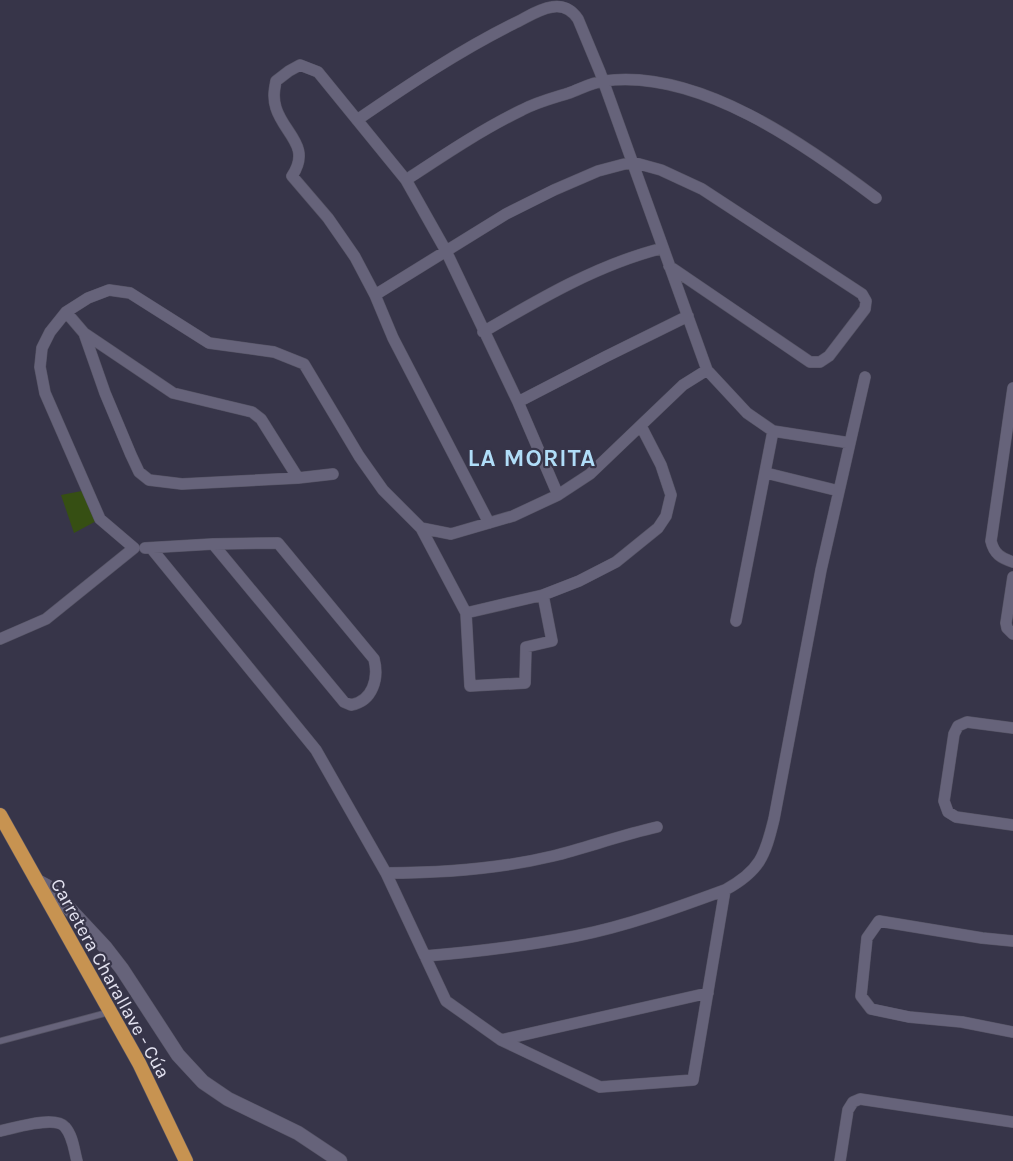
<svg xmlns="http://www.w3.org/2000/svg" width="1013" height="1161" viewBox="0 0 1013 1161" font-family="Karla,sans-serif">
  <rect width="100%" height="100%" fill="#373549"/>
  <path fill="#364f13" d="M87,490L100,519L74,533L61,495Z"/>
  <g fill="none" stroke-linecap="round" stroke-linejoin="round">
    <g stroke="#565465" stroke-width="7">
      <path id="service" d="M0,1041L110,1012"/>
    </g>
    <g stroke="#565465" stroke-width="12">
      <path id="minor" d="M357,120C408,85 459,51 513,24C526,18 538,9 552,7C563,5 572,10 578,19L600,72L707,370L747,413L773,431L850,443
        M406,180C444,155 481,130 522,110C537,102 553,98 569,93C580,89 593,82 604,81C698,68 806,145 876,198
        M375,295L506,214L554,190L598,171L632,162L661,170L702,189L862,294L866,301L865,309L829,356L820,362H810L669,266
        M66,312L84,333L105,393L131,455L139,472L149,480L182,484L298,478L333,474
        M483,332C541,298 599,264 663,248
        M84,333L173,393L252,412L261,419L298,478
        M1013,388L991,541C994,554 1001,558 1013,562
        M518,402L605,357L688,316
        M766,473L839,491
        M489,523L393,338L375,295L355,257L328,218L292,176C312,146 284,134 276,108C273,98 274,91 276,81L289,71L300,65L318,72L406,180L446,251L518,402L558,495
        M421,528L451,534L513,516L558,495L590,474L683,385L707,370
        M145,548L213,544L278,543L374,659C379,678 373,701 351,705L344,702L213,544
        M151,548L316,750L386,873L446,1001L501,1040L600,1087L693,1080L725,890C760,871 765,856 774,819L821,570L865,377
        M1013,577L1006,623L1007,628L1013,634
        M466,613L543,595
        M736,621L773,431
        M0,639L46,619L134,548L100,519L45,393L40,367L42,348L50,332L66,312L88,298L109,290L130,293L209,343L274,352L304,364L359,456L383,490L421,528L466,613L470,686L525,683L526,647L552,641L543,595L579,581L616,562L658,528L666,516L671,495L661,465L641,426
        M1013,728L967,722L958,726L954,734L944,801L948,812L956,817L1013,825
        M386,873C442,873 499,869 553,856C588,847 622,835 657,827
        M1013,941L982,938L879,921L867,938L861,996L871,1009L909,1017L962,1022L1013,1032
        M425,956C475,952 525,946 576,936C627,926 676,908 725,890
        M501,1040L708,993
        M0,1131C15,1128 55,1115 65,1127C73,1136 74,1150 77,1161
        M840,1161L848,1110L853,1102L860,1099L1013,1122"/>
    </g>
    <g stroke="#565465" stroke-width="15">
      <path id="tertiary" d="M37,881L50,888L105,947L122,969L178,1055L203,1082L228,1099L298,1133L340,1161"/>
    </g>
    <g stroke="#565465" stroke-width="15">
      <path id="trunk" d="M0,815L139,1063L186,1161"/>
    </g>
    <use href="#service" stroke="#66637a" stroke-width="5.5"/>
    <use href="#minor" stroke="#66637a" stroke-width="11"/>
    <use href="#tertiary" stroke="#66637a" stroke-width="14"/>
    <use href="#trunk" stroke="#c79351" stroke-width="14"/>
  </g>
  <g text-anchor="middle" stroke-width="4.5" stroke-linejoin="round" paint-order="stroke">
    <g font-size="19" fill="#e4e3f1" stroke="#373549">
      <text transform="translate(111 978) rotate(61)" y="7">Carretera Charallave - Cúa</text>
    </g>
    <g font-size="24" font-weight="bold" letter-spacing="1" fill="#b0ddf8" stroke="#373549">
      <text x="532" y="466">LA MORITA</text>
    </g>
  </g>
</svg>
